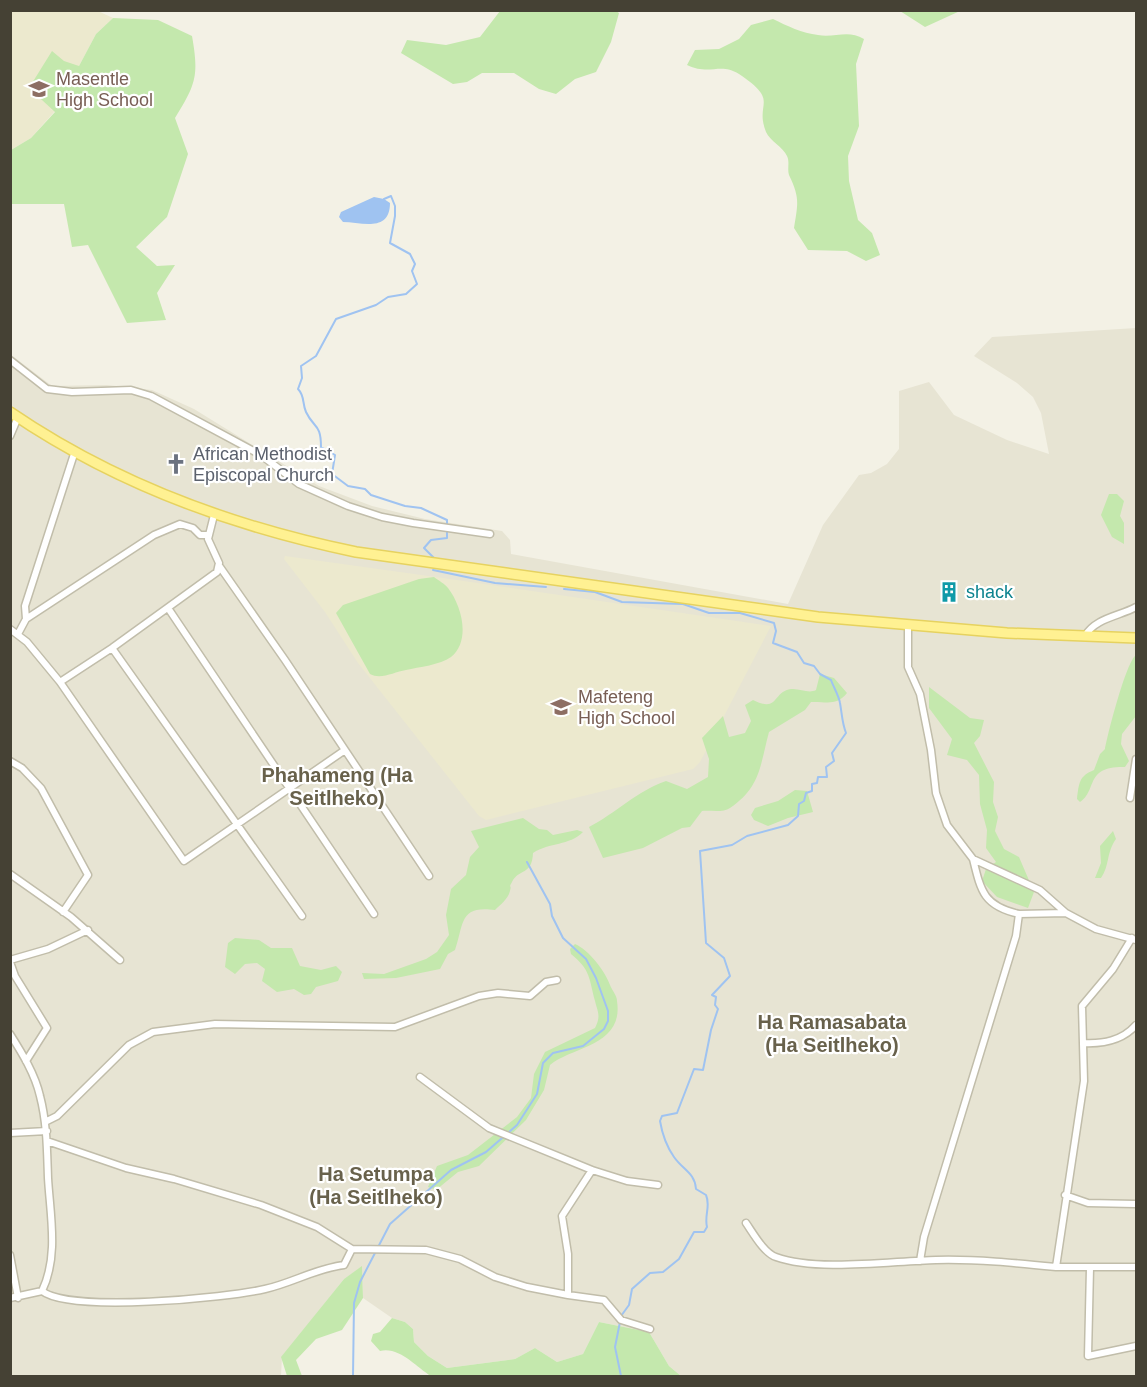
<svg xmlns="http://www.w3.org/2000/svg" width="1147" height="1387" viewBox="0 0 1147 1387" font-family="Helvetica,sans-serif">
  <rect width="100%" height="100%" fill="#f3f1e5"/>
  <path fill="#e7e4d3" d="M1136,328V1376H681L669,1366L649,1332L599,1322L583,1354L557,1362L535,1348L515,1359L447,1368L428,1356L414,1342L413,1329L405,1322L392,1318L363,1298L362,1267L344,1279L282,1357L281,1376H11L10,354L52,386L107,385L152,390L194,409L319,486L372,506L425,519L502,531L510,540L511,554L788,604L823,525L859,475L871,473L887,464L899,449V391L929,382L954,415L1007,440L1049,454L1041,413L1033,397L1017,383L974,356L992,337Z"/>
  <path fill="#ece9ce" d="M11,11H98L113,18L96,34L55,111L31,138L11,150Z
    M285,556L450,579L771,626L700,762L693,769L486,820L479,816L358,663L325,612L284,559Z"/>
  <path fill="#c4e8ad" d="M616,11L619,13L611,42L596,72L575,79L556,94L539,89L514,73H482L467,82L453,84L401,53L407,40L446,45L480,37L500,11Z
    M900,11L960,10V11L925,27Z
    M113,18L158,20L192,36C199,76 196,84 175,118L188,154L167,217L136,247L157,266L175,265L157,293L166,320L127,323L88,245L72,247L64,204H11V150L31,138L55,112L29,88L52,51L64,61L79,66L96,34Z
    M773,19C787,26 802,33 818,35C835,38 848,29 864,39L856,64L859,126L848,156L849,181L858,220L872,233L880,255L866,261L847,251L808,250L794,228C798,203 800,198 789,175C787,169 790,162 787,156C783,147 770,141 766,132C754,102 781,102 739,74C720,62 710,76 687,65L695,50L719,49L739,39L751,25Z
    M1109,494H1117L1124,501L1120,516L1124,523V544L1112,537L1101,515Z
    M434,577C438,580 445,584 448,588C462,606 471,641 451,657C440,665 419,667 406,670C394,672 381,680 370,674L336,613L343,605L419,579Z
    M1136,655V716L1122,734L1121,744L1129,761L1125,767C1084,766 1098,790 1080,802L1077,799C1079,783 1079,776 1094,770L1100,754L1105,749C1108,733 1126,662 1136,655Z
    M820,674L834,678L847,693C836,707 825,701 811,702L805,710L769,732C760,765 761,787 730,808C723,813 710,810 702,811L690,827L682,828L643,848L603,858L589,827C616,813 637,791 666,781L687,789L708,777L709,759L702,738L723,716L729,737L745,733L751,721L745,705L753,700C779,713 772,692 791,689C800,688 808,694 816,690Z
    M929,687L970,718L984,720L980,736L974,743L994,782L993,802L998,817L995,831L1004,849L1019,857L1034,892L1028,908L997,897L982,881L986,869L996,862L986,848L987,830L980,804L979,775L967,760L947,755L952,739L929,708Z
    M795,790L807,791L813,812L788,818L768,826L754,820L751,815L755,808L778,801Z
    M523,818L539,829L547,830L553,835L577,830L583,832C569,846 550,842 533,853C532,876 519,868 512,882C508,889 512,884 510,891C508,899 500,905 495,910C459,905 464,924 455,950L448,954L440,969L396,978L364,979L362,973L384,974L426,959L437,952L449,935L446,915L451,889L466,875L470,857L479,847L471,831Z
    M1113,831L1116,839C1106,853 1110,865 1101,878H1095L1101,863L1100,846Z
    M235,938L259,940L271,948H292L300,966L321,970L336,966L342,972L338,981L316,987L311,994L304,995L294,989L277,992L262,981L265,969L257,963L245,964L235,974L225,967L228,943Z
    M575,944C589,950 605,971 610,985C612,990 617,996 617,1001C624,1046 573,1046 550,1065L544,1090L526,1120L479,1166L458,1172L436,1190L428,1187L437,1166L468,1155L517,1117L531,1098L534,1074L545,1052L595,1028C601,1016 598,1013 595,1001C589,979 591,970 571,954L570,949Z
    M362,1266L363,1298L342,1330L316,1339L296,1360L302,1376H287L281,1357L344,1279Z
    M392,1318L405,1322L413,1329L414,1342L428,1356L447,1368L515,1359L535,1348L557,1362L583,1354L599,1322L649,1332L669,1366L681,1376H431C416,1367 399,1346 380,1351L371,1341L373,1334L380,1332Z"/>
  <path fill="#9fc3f1" d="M374,197L384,199L390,203C390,233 361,222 343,222L339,217L341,212Z"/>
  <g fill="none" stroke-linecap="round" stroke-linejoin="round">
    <path stroke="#9fc3f1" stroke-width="2" d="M384,199L391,196L395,206V216L390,243L410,254L415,264L412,271L417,284L406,294L388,297L376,305L336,319L316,356L301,366L302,378L298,389C305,396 302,403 306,412C314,429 321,423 321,447L335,455L332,474L348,486L365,489L371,495L405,506L421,508L447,520V538L431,540L424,548L434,558
      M433,570L495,583L546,587
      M564,589L595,592L622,602L683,604L709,613H740L774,623L776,631L773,643L797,652L804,663L814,666L820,674L831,680C833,686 839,696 840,703C842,714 842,723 846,733L832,753L834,761L826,767L827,777H818L817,783L812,784V791L806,793L804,801L799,804L798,816L788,825L747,836L732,845L700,851L706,943L724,958L730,976L712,995L716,997L715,1005L718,1009L711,1030L703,1070L694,1069L677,1113L662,1116L660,1121C662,1133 667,1147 674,1157C683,1170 695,1173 696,1189L706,1195C711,1206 704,1215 707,1227L704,1232H694L679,1259L663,1272L650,1273L632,1289L629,1305L621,1316
      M620,1322L615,1347L621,1376
      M353,1376L354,1303L360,1282L390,1224L451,1170L486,1152L517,1125L537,1094L543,1063L553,1053L583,1046L604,1029L608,1021V1011L596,978L586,959L563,938L552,916L550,904L527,862"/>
    <g stroke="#c1bdaa" stroke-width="9">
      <path id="street" d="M10,360L47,389L72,392L131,390L151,396L261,455L299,484L348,506L382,517L413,523L490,534
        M10,436L18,417
        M220,567L285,660L429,876
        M168,608L374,914
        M26,619L25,606L75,451
        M908,625V667L920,694L931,750L936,793L947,825L973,859L1040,890L1066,913
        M10,629L27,642L60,682L112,648L217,572L219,563L208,539L214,515
        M18,634L26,619L154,535L180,524L193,528L200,535H208
        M1085,636C1095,618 1120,616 1136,607
        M112,648L302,916
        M60,682L184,861L345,750
        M10,761L22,768L41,788L88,875L63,912
        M1130,798L1136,759
        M10,874L71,917L120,960
        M1019,914L1066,913L1096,929L1136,940
        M10,960L48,949L88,930
        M10,962L15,976L47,1028L26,1061
        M10,1034C22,1053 35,1074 40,1096C47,1123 47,1150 48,1178C50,1214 59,1256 42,1291L10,1298
        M1083,1043C1103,1044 1122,1041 1136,1025
        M420,1077L489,1128L592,1170L627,1181L658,1185
        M45,1122L57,1116L129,1045L153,1032L215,1024L395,1027L479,996L498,993L530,996L546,982L557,980
        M10,1133L47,1131
        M47,1141L126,1168L174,1179L261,1205L317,1227L352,1249L426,1250L460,1259L495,1277L527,1287L568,1295V1254L562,1216L592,1170
        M1065,1195L1088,1203L1135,1204
        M746,1223C753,1233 764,1253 776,1257C818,1272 891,1261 936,1260C976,1259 1016,1263 1056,1267L1084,1081L1082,1006L1113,969L1132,938
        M10,1255L18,1298
        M920,1261L924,1237L1016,936L1019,914C984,906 981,892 973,859
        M1056,1267H1136
        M1090,1268L1088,1356L1136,1346
        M42,1291C70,1313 226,1298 265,1289C292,1283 317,1268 344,1265L352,1249
        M568,1295L604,1300L621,1320L650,1329"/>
    </g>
    <g stroke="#e6d260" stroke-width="12">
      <path id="primary" d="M10,412C114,483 234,527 356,552L818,617L1007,633L1136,638"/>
    </g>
    <use href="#street" stroke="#fff" stroke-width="6"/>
    <use href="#primary" stroke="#fff192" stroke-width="9"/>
  </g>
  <defs>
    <g id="school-bare" transform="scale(1.62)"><path d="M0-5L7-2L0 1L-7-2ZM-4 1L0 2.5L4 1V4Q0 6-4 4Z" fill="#8d6e63" stroke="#fff" stroke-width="2.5" paint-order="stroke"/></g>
    <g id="church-bare" transform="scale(1.62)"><path d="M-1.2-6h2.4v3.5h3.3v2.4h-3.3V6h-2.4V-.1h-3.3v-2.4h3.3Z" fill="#6b7280" stroke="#fff" stroke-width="2.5" paint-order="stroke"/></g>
    <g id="building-bare" transform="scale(1.62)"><path d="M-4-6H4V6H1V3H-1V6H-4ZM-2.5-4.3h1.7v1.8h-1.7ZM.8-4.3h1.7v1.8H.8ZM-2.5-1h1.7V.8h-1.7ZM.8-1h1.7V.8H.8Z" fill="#0f9aa8" stroke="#fff" stroke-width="2.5" paint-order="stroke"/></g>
  </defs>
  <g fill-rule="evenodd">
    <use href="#school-bare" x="39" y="89"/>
    <use href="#church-bare" x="176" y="464"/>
    <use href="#building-bare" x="949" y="592"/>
    <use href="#school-bare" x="561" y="707"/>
  </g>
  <g text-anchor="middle" stroke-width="4.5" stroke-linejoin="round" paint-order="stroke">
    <g font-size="18" fill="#785e54" stroke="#fff" text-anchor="start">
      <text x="56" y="85">Masentle<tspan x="56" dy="21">High School</tspan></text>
      <text x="578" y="703">Mafeteng<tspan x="578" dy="21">High School</tspan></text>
    </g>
    <g font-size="18" fill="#5b616d" stroke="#fff" text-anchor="start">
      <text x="193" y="460">African Methodist<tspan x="193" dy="21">Episcopal Church</tspan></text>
    </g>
    <g font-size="18" fill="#0d838f" stroke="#fff" text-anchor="start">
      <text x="966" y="598">shack</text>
    </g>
    <g font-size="20" font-weight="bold" fill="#68614b" stroke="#fff">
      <text x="337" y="782">Phahameng (Ha<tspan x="337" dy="23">Seitlheko)</tspan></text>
      <text x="832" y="1029">Ha Ramasabata<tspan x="832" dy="23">(Ha Seitlheko)</tspan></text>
      <text x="376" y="1181">Ha Setumpa<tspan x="376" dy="23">(Ha Seitlheko)</tspan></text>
    </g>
  </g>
  <rect width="1147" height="1387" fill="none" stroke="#454134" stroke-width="24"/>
</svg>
